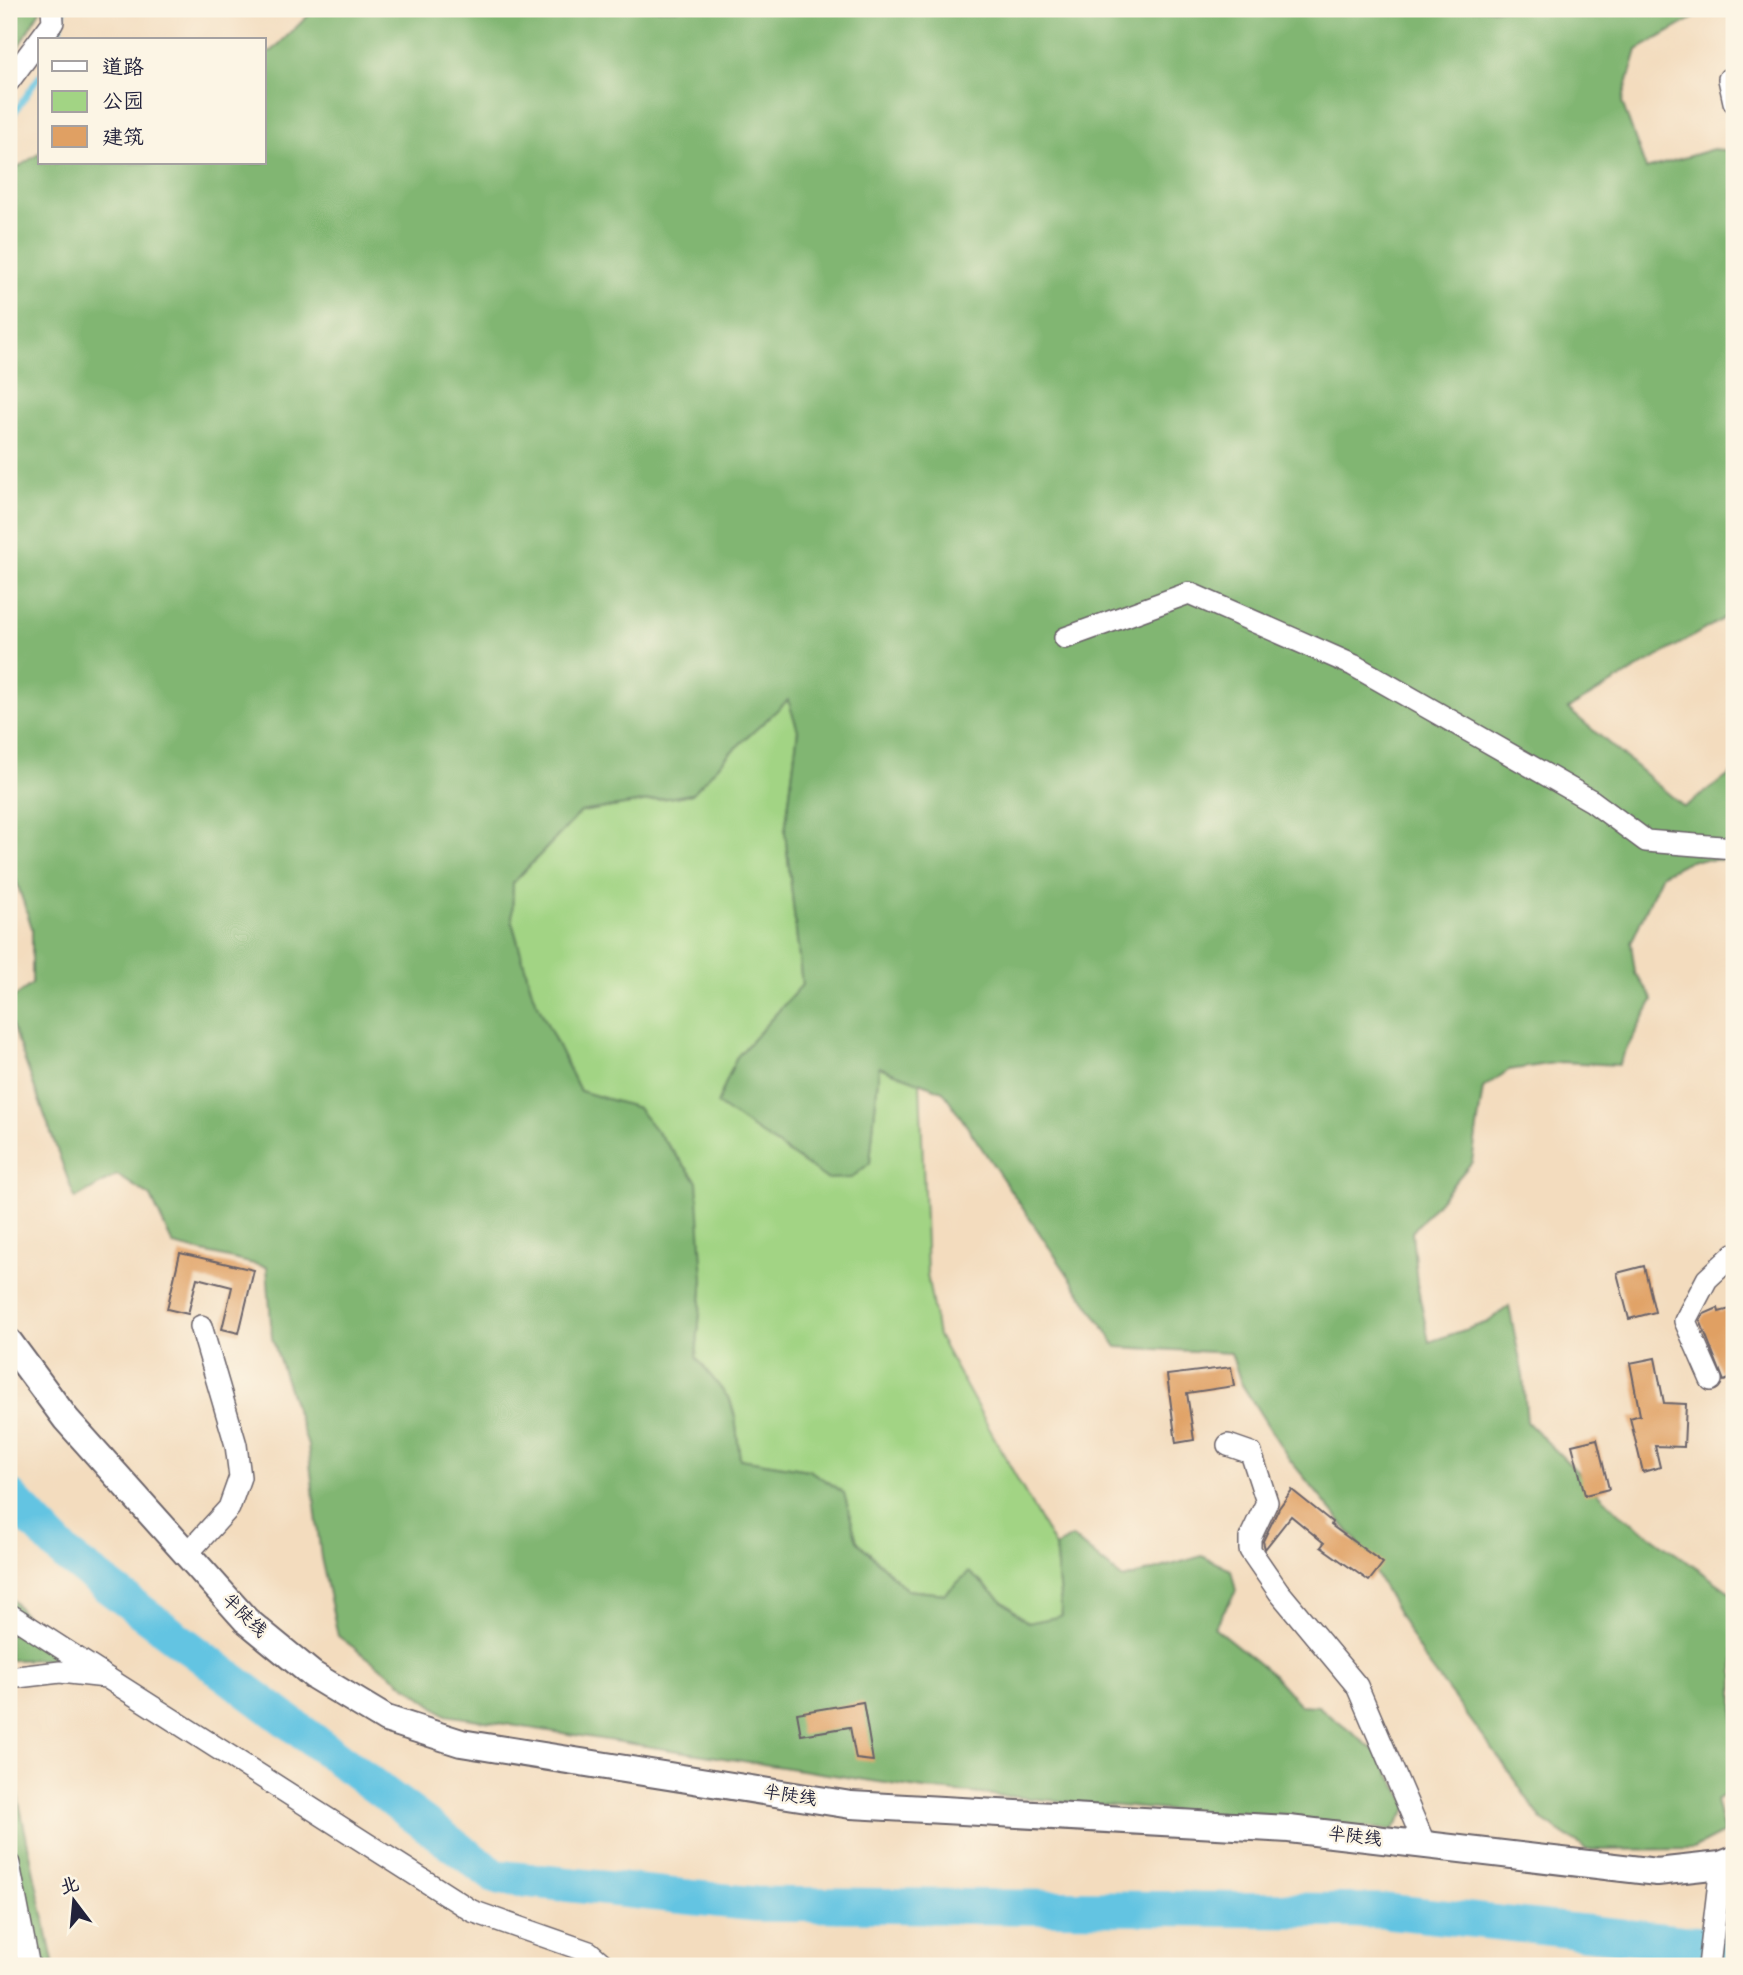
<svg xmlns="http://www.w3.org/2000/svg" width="1743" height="1975" viewBox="0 0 1743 1975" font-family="'Playpen Sans','LXGW WenKai TC',sans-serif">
  <rect width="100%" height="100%" fill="#fcf5e5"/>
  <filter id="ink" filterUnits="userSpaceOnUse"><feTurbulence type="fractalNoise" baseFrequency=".0143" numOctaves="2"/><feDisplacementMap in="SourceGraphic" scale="14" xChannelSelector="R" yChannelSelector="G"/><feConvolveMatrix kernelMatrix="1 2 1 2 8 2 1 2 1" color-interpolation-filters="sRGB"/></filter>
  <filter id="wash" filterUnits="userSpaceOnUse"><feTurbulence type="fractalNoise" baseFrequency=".00686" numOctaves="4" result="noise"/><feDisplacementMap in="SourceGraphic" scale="28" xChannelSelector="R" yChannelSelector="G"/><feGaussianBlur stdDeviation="1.57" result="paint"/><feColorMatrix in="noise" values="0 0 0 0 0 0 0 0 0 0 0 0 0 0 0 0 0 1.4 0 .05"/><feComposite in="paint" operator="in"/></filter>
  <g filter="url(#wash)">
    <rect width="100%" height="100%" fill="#f3dcbe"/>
    <path fill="#a2d484" stroke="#627b60" stroke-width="2" d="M788,699L798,730L785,832L802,985L736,1058L870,1162L879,1067L920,1082L927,1274L938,1336L1055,1547L1062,1616L1028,1623L969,1572L945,1594L907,1590L857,1541L843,1493L809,1470L740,1459L735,1417L730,1400L696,1357L703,1279L638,1108L580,1091L533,995L512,922L513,883L581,812L692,794L731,752Z"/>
    <path fill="#81b672" stroke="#526c56" stroke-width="2" d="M9,9H41L11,59L9,57Z
      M315,9H1710L1637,50L1622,102L1646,169L1713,149L1734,151V605L1724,618L1568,709L1684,807L1734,772V854L1720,860H1690L1662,874L1631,943L1635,973L1653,1000L1618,1065L1561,1062L1509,1070L1483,1088L1472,1162L1412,1232L1417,1284L1429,1342L1488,1322L1509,1306L1523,1376L1527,1422L1620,1514L1734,1595V1787L1716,1800L1724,1833L1693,1849L1588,1850L1542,1820L1502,1762L1423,1657L1359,1544L1289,1459L1241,1383L1231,1353L1117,1347L943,1091L879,1067L870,1163L851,1178L827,1179L717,1104L736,1058L802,985L785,832L798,730L788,700L731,752L692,794L581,812L513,883L512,922L533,995L580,1091L638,1108L697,1181L703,1279L696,1357L730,1400L735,1417L740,1459L809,1470L844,1493L857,1541L907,1590L945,1594L969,1572L1028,1623L1062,1616L1055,1547L1072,1537L1123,1579L1202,1556L1231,1570L1236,1591L1214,1627L1272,1674L1300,1705L1318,1706L1375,1751L1409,1806L1393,1830L924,1789L446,1715L338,1636L321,1558L308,1446L272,1338L267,1267L173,1245L151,1197L117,1175L75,1199L9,1017V1001L32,984V928L9,859V231L14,229L15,169L40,153V163H264V54L272,51Z
      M9,1595L58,1659L9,1660Z
      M9,1756L54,1966H9Z"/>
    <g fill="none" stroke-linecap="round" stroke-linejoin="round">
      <path stroke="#64c4e2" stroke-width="6" d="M58,40L64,9
        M9,121L40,75"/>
      <path stroke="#64c4e2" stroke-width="35" d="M9,1496L66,1555L496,1877L755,1904L1386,1911L1687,1943L1734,1945"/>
    </g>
    <g id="blocks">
      <path fill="#e0a063" d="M180,1253L254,1270L239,1333L222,1329L232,1287L197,1278L188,1314L167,1309Z
        M1644,1266L1655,1312L1629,1319L1617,1273Z
        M1718,1308L1719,1312L1734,1308V1377L1724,1381L1700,1320L1704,1314Z
        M1655,1358L1664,1403L1686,1404L1684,1447L1655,1446L1660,1467L1643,1472L1630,1418L1640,1415L1630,1363Z
        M1231,1367L1234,1386L1187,1393L1194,1440L1176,1443L1167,1375Z
        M1597,1439L1609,1489L1585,1495L1572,1445Z
        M1292,1490L1332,1522L1331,1525L1383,1563L1369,1581L1321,1547L1324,1543L1291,1516L1265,1549L1263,1541L1279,1508Z
        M863,1702L873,1761L856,1759L850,1727L801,1735L797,1713Z"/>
    </g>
  </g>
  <g filter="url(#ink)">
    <use href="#blocks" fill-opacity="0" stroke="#6b6369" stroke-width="2"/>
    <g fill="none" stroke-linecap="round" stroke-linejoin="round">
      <g stroke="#6b6369" stroke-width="24">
        <path id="minor" d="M1729,79L1734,102
          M9,81L53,22L52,9
          M1065,638L1189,593L1353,665L1592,801L1646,841L1734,848
          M1711,1380L1685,1321L1707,1279L1734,1254
          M1228,1445L1251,1453L1267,1502L1250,1538V1550L1279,1592L1357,1686L1425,1845
          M187,1554L229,1508L240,1477L236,1445L201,1326
          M9,1614L102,1674
          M9,1678L60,1672L106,1677L472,1911L589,1952L605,1966
          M9,1864L28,1962L24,1966
          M1709,1966L1721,1865"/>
      </g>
      <g stroke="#6b6369" stroke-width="30">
        <path id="tertiary" d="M9,1342L66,1419L246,1620L313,1675L386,1719L461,1743L851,1805L1289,1829L1657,1872L1721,1865L1734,1860"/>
      </g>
      <use href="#minor" stroke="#fff" stroke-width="21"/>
      <use href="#tertiary" stroke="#fff" stroke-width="26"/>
    </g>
  </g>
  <g text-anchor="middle" stroke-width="5" stroke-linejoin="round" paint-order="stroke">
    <g font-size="18" fill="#22223b" stroke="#fcf5e5">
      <text transform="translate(245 1615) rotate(44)" y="6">半陡线</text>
      <text transform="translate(790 1795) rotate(9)" y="6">半陡线</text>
      <text transform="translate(1355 1836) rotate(7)" y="6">半陡线</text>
    </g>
  </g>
  <rect width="1743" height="1975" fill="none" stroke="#fcf5e5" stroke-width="35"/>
  <rect x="38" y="38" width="228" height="126" fill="#fcf5e5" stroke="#a5a1a1" stroke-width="2"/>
  <rect x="52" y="61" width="35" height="10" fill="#ffffff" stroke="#a5a1a1" stroke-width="2"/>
  <text x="102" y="74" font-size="21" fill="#22223b">道路</text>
  <rect x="52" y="91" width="35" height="21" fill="#a2d484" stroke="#a5a1a1" stroke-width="2"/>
  <text x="102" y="108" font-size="21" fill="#22223b">公园</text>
  <rect x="52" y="126" width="35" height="21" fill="#e0a063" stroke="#a5a1a1" stroke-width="2"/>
  <text x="102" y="144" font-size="21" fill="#22223b">建筑</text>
  <g transform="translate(74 1901) rotate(344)" stroke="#fcf5e5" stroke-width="5" paint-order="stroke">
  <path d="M0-5L12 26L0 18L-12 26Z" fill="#22223b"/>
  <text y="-10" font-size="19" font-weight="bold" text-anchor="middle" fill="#22223b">北</text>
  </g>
</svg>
